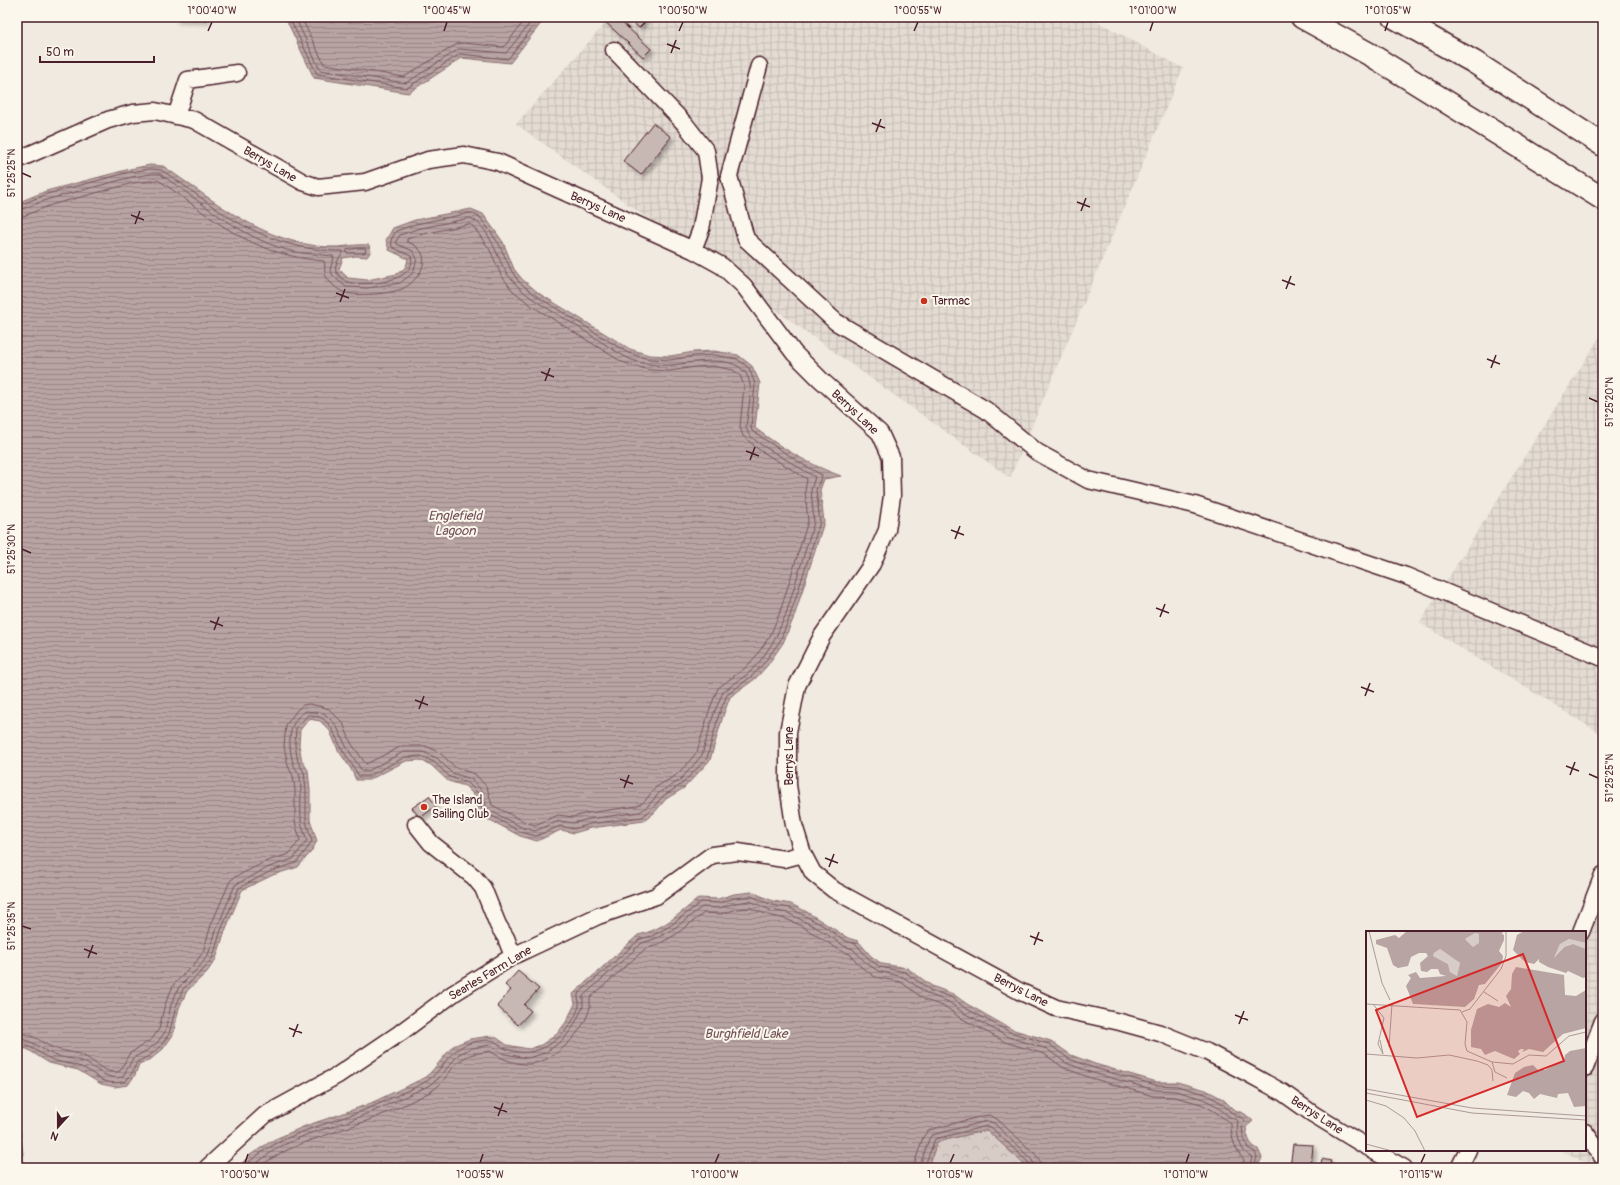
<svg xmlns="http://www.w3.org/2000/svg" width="1620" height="1185" viewBox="0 0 1620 1185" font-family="Pangolin,sans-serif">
  <defs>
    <pattern id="industrial-grid" width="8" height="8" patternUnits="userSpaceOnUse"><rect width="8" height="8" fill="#e4dbd2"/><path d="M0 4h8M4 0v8" fill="none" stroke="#c5bcb4"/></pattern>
    <pattern id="forest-crowns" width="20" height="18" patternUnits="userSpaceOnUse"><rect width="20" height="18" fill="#d8ccc6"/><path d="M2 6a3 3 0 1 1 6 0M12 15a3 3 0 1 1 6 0" fill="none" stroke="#bbafaa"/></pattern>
    <pattern id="water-rules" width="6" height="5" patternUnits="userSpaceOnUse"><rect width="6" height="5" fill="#b8a4a2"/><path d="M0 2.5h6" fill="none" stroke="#988584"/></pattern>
    <filter id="shadow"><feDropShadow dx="3.5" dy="3.5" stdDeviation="2" flood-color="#0004"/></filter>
  </defs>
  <rect width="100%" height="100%" fill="#f0eae0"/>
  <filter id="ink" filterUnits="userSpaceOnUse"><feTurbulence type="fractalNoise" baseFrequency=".025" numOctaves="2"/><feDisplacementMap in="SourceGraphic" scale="8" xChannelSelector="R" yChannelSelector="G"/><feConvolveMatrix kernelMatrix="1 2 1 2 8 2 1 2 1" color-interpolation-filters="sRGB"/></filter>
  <g filter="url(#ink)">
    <path fill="url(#industrial-grid)" d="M611,17H1089L1183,68L1010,478L516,124Z
      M1601,335L1603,337V735L1420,623Z
      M1603,855V1168H1594L1561,1150H1585V932H1581Z"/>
    <path fill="url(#forest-crowns)" stroke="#917678" d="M987,1130L1028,1168H928L937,1142Z"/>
    <path fill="url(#water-rules)" stroke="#8c6f72" d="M285,17H546L510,63L462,58L408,93L314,78Z
      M150,165L163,166C209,197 254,236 311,245C320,247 330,247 338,247C349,246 358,244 369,245L371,251L367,257L356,256L343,258L339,269L348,278L367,280L397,274L406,267L408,259L389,250L386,240L393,228L415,220L471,209L483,214L503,242L514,269L522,279L540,294L630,349L649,355L670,356L694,352L714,351L738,355L752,366L760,383L755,428C781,448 810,465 841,476L824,479L820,490L824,522L794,617L783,643L767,666L755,679L730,697L723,716L710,760L684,788L666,799L654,813L644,821L591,828L574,833L561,830L537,841L520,836L492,821L479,816L474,795L465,786L448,781L431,765L420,760L406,761L369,780H356L351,769L338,750L330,731L320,721L309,719L300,730L299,745L302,761L308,770L310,790V820L317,841L311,852L298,867L273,875L242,890L225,931L216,959L207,972L187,991L179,1008L173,1035L163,1049L151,1059L139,1064L135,1075L128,1085L115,1087L101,1084L78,1070L49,1063L27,1049L17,1048V203L46,191L130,169Z
      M752,892L773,901L791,904L807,912L848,938L858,941L871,956L882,964L907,968L932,986L953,994L967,1004L1011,1029L1051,1041L1071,1055L1095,1064L1157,1082H1177L1206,1090L1223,1099L1233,1109L1245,1114L1253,1121L1246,1127C1247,1136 1249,1145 1258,1149L1262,1158L1257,1168H1028L987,1130L937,1142L928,1168H237L250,1155L273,1140L305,1126L341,1114L371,1103L424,1078L431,1072L453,1046L470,1039L491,1036L497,1038L507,1045L529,1049L541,1045L557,1034L566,1022L575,1004L573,994L638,935C663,930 680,913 699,898L718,899L734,894Z
      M17,1122L20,1128L24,1163L29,1168H17Z"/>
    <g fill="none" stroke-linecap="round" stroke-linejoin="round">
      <path stroke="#76545b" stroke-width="1" d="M289,17L317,74L407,88L460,54L508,59L541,17
        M295,17L320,70L406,83L459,49L506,53L535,17
        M301,17L324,64L404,77L457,44L463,43L504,47L527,17
        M17,206L47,194L130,172L150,169L161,170C187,186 211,207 237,222C272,241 303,251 343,251V253C339,257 334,266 336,272C339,275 343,281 348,282C363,287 419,282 411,256L392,247L391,240L396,231L416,224L470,213L480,217L499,244L511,270L519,282L538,297L628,353L649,359L670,360L694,356L714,355L737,359L749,368L755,384L751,427L752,431L802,464L822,475L816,490L820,522L790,616L780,641L764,663L752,676L727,695L719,714L707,758L682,784L663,796L651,810L642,817L590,824L574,829L560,826L536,836L521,832L494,817L483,813L478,793L468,783L450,777L434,762L421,756L405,757L369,776H359C353,767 348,758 342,749C333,734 331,715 308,715L296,728L295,745L298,762L304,772L306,790V821L312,841L307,849L296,863L271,871L239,888L221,930L213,957L204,969L183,989L176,1007L169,1034L160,1047L149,1056L137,1062L132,1073L126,1081C100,1088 98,1072 78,1066C69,1063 59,1063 51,1059C38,1053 32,1045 17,1044
        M17,211L49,199L132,177L151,174H160C201,201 238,236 287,250C302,254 317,254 333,256L334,258L330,269L333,276L346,287L367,288L400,283L413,273L417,259L413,251L397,244L396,241L400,235L417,229L470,218C491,227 496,258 508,275C525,299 554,311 578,327C593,336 608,347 624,356C637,364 657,366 671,365C694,363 746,350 750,385C752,395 747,416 746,427L749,435L760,444L815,477L811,490L814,522L786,614L775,639L761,660L749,673L723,692L714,713L702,755L691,768L679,781L660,792L648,806L640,812L589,819L573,823L559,821L535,831L523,828L487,809L482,791L471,779L452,773L437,758L423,752H403L368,771H362L346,746L336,725L324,713L306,711C287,721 288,745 293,763C294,768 299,771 300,777C302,791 300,805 301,820C301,827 305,833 307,840L293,859L269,867L235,885L217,928L208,955L200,966L179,987L171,1005L165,1032L157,1043L146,1051L133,1058L123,1077C105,1081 97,1067 81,1061C72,1058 62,1058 54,1055C39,1049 35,1040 17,1039
        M17,217L24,216L51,205L133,183L158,180C183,196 205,216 231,231C261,249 290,258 324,261C326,267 323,273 327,278C330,283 338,290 343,292C355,297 392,294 404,288C417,281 432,261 418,248C415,245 411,243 407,242V239L419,235L469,224L473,226L490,250L501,275L512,290L532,306L622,362L649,370L670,371L695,367L713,366L733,370L740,375L744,386L740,427L743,436L758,449L807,479L805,491L808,521L780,612L770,636L756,656L745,668L718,688L709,711L697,752L687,764L675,776L656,787L644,802L637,806L588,813L573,817L558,815L535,825L525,822L492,805L487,787L475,774L456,768L440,753L426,746H402L366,764L351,743L343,723L329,709L323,707L309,704L303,705L297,710L286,725L284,746L288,766L293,776L295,790V822L300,840L289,854L267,861L235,877L230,881L211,925L203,952L196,962L174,984L165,1004L159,1029L152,1039L129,1054L120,1071C106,1076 95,1061 84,1056C76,1052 66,1052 57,1049C40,1044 38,1034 17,1033
        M359,248H365L366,251L364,253H347L346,252L347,250Z
        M242,1168C272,1140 304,1131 342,1118C362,1112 381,1103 400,1094C409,1090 417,1087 425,1082C444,1071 446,1051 470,1043C476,1041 488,1039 494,1041C498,1043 500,1046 504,1048C508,1050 514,1051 518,1052C545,1056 572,1031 579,1006C580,1002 577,998 578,994L640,939L652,936L670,926L701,902L718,903L735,898L751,896L772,905L790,908L822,925L846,941L856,944L869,959L880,967L905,972L930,990L951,997L965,1008L1010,1032L1049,1044L1069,1059L1094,1068L1156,1085L1177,1086L1205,1094L1220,1102L1231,1112L1245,1120L1242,1126L1243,1136L1248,1148L1255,1152L1257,1157L1254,1168
        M250,1168L277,1148L308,1134L344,1123L374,1111L428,1086L438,1079L459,1054L472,1048L491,1045L504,1054L528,1058L545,1053L563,1040L573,1027L583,1007V996L642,943C668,936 681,923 702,907L719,908L736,903L750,901L770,910L788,913L819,929L844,946L853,949L865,962L878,971L903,977L928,994L949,1002L962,1012L1008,1037L1047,1049L1066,1063L1093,1073L1155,1090L1176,1091L1203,1099L1217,1106L1228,1116L1238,1121C1236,1131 1238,1142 1244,1151C1246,1154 1249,1155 1252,1157L1249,1168
        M258,1168C284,1147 316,1139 346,1128C375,1119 403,1106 430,1092C445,1084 450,1066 464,1058C472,1053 481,1053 490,1051C502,1059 515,1065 530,1064C555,1062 585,1031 590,1007C590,1004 590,1001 590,998L645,949L657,945L675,935L704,913L721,914L737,909L750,908L768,915L786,919L800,925L841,951L850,954L861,967L875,977L901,982L925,1000L946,1007L959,1017L1005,1042L1044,1054L1064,1068L1091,1078L1153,1096L1175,1097L1201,1104L1214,1111L1231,1124C1231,1138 1235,1150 1244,1160L1243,1168
        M913,1168L923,1137L929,1130L983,1116L990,1115L997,1119L1036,1155L1040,1161L1041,1168
        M919,1168L929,1139L932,1135L987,1121L994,1123L1032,1160L1035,1168
        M924,1168L935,1139L987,1126L991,1127L1029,1163L1030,1168"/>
    </g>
    <path fill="#c8b8b3" stroke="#4a1f2b" filter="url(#shadow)" d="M174,17H207V20L174,19Z
      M600,17H616L651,49L643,57Z
      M628,17H642L646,21L639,28Z
      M653,123L671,137L641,175L623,161Z
      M429,796L436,806L420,818L412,808Z
      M518,971L539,989L524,1005L531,1011L518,1025L497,1006L511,990L505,985Z
      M1293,1144L1313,1145L1311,1168H1290Z
      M1322,1159L1331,1161L1330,1164L1346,1167V1168H1320Z"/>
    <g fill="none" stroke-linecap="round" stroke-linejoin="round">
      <g stroke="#4a1f2b" stroke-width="19">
        <path id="minor" d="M614,50L685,124L706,151L710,178L701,229L693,250
          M759,66L729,176L746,239L836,322L986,410L1037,452L1088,480L1195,505L1406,576L1603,658
          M176,116L188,80L237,73
          M17,160L108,120L133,113L155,111L194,120L303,182L318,187L365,182L428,160L464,155L498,162L693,250L722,266L744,286L794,353L820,379L880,433L891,457L892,496L887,530L872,564L822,636L797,686L788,732V785L794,825L803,854L813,873L834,890L1019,991L1056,1008L1120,1022L1160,1033L1207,1052L1249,1074L1282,1092L1313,1114L1367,1147
          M416,824L431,843L474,877L483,888L498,925L506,938L513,956
          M1581,932L1603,875
          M1585,1068L1603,1021
          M1585,1132L1603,1158
          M1372,1150L1404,1168
          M207,1168L265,1115L338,1075L400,1033L454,993L513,956L598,916L656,896L712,855L738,852L784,859L803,854
          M1459,1168L1468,1150"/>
      </g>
      <g stroke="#4a1f2b" stroke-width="25">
        <path id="highway" d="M1302,17L1371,55L1603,199
          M1394,17L1474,62L1603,145"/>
      </g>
      <use href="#minor" stroke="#fbf7ec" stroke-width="16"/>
      <use href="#highway" stroke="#fbf7ec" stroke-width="22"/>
    </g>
  </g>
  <path fill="none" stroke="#4a1f2b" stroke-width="1.5" d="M208,31L212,22M444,31L447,22M679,31L683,22M914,31L918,22M1150,31L1153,22M1385,31L1388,22M667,44L680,49M671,53L676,40M872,123L885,128M876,132L881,119M22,173L31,177M1077,202L1090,207M1081,211L1086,198M131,215L144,220M135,224L140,211M1282,280L1295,285M1286,289L1291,276M336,293L349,298M340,302L345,289M1487,359L1500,364M1491,368L1496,355M541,372L554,377M545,381L550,368M1589,398L1598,402M746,451L759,456M750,460L755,447M951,530L964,535M955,539L960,526M22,549L31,553M1156,608L1169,613M1160,617L1165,604M210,621L223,626M214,630L219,617M1361,687L1374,692M1365,696L1370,683M415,700L428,705M419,709L424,696M1566,766L1579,771M1589,774L1598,778M1570,775L1575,762M620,779L633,784M624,788L629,775M825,858L838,863M829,867L834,854M22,926L31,929M1030,936L1043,941M1034,945L1039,932M84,949L97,954M88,958L93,945M1235,1015L1248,1020M1239,1024L1244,1011M289,1028L302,1033M293,1037L298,1024M494,1107L507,1112M498,1116L503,1103M245,1163L248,1154M480,1163L483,1154M715,1163L719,1154M950,1163L954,1154M1186,1163L1189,1154M1421,1163L1425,1154"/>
  <g fill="#c8321e" stroke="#fbf7ec" stroke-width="1.5">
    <circle cx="924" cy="301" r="4"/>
    <circle cx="424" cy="807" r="4"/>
  </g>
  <g text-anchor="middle" stroke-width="4" stroke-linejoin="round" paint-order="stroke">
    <g font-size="12" fill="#4a1f2b" stroke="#fbf7ec">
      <text transform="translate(270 164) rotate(30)" y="4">Berrys Lane</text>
      <text transform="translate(598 207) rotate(24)" y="4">Berrys Lane</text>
      <text transform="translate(855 412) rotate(43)" y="4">Berrys Lane</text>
      <text transform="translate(789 756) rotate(-90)" y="4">Berrys Lane</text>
      <text transform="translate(490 973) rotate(-31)" y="4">Searles Farm Lane</text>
      <text transform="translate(1021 990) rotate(27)" y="4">Berrys Lane</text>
      <text transform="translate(1317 1115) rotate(33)" y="4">Berrys Lane</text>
    </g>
    <g font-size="12" fill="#4a1f2b" stroke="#fbf7ec" text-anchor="start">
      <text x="932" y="305">Tarmac</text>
      <text x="432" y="804">The Island<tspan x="432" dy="14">Sailing Club</tspan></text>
    </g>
    <g font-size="13" font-style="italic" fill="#704e55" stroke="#fbf7ec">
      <text x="455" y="520">Englefield<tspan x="455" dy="15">Lagoon</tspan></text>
      <text x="746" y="1038">Burghfield Lake</text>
    </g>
  </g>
  <g transform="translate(1366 931)">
    <rect width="220" height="220" fill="#f0eae0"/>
    <path d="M109,2L113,3V13L107,16L99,8ZM203,8L220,12V18L207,13L197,16L188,28L194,13ZM74,18L94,32L91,45L84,41L82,33L67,25L68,22Z" fill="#d8ccc6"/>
    <path d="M41,0H136L137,4L134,2L138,4V9L133,20L137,25L136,32L119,53L113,54L108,68L99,76L47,73L40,55L45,47L42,44L50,41L54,47L80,45L74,43L72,38H65L61,41L55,40L54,32L62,25L60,22H53L45,26L42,35L32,37L27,34L21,17L10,13V9L29,4L33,7ZM109,2L113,3V12L107,16L99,8ZM74,18L94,32L91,45L84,41L82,33L67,25L68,22ZM158,0H220V12L203,8L194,13L188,27L198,16L207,13L220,18V46L217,47L202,40L200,42L182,36L173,31V28L168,33L159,31L147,19L151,4ZM150,36L198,44L199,64L210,65L220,59V97L197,103L177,121L163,118L156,121L158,118H155L152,120L154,123L148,128L129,120L119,124L115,118L105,116V99L111,78L122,73L133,76L139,72L145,76L140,65L145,58L146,43ZM220,117V175L208,176L202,162L192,163L191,167L174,163L168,168L163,162L157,160L150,166L141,164L149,142L158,136L167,134L172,139H179L198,129L199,124L204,120Z" fill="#b8a4a2" fill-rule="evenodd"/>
    <path fill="none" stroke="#ae9998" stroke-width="1" d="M3,0L16,52L24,69M118,61L132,70M0,73L94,79L101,91L99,113L101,120L126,131L147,133L163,124L180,125L203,105L220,101M7,73L18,87L12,113L17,123M96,81L104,78L135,38L140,25V0M14,109L17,123M23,116L26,73M0,123L51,127L83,124L111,130L122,134L126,139L127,150M126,131L129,141L141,147M0,158L106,177L220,185M0,162L106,182L220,189M0,169L20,175L38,187L49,200L59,220M0,213L26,220"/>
    <path fill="#d62828" fill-opacity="0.15" stroke="#d62828" stroke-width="2" d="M157,23L198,130L51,186L10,79Z"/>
    <rect width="220" height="220" fill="none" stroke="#4a1f2b" stroke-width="2"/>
  </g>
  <rect width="1620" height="1185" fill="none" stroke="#fbf7ec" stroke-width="44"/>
  <g transform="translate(58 1127) rotate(201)" stroke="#fbf7ec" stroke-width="3" paint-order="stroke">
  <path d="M0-3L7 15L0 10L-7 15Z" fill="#4a1f2b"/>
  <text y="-6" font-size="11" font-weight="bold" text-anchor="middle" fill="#4a1f2b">N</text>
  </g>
  <path d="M40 56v6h114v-6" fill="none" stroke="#4a1f2b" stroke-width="2"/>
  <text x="46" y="56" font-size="12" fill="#4a1f2b" stroke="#fbf7ec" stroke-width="3" paint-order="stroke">50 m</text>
  <rect x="22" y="22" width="1576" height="1141" fill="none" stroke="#4a1f2b" stroke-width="1.5"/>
  <g font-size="10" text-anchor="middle" fill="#4a1f2b">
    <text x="212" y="14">1°00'40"W</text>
    <text x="447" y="14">1°00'45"W</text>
    <text x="683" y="14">1°00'50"W</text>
    <text x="918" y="14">1°00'55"W</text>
    <text x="1153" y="14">1°01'00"W</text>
    <text x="1388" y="14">1°01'05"W</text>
    <text transform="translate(11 173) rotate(-90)" y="4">51°25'25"N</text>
    <text transform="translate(1609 402) rotate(-90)" y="4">51°25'20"N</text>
    <text transform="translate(11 549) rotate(-90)" y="4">51°25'30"N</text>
    <text transform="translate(1609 778) rotate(-90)" y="4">51°25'25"N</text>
    <text transform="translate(11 926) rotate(-90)" y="4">51°25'35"N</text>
    <text x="245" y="1178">1°00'50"W</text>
    <text x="480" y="1178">1°00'55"W</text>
    <text x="715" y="1178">1°01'00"W</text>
    <text x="950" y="1178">1°01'05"W</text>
    <text x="1186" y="1178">1°01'10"W</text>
    <text x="1421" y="1178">1°01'15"W</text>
  </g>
</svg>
